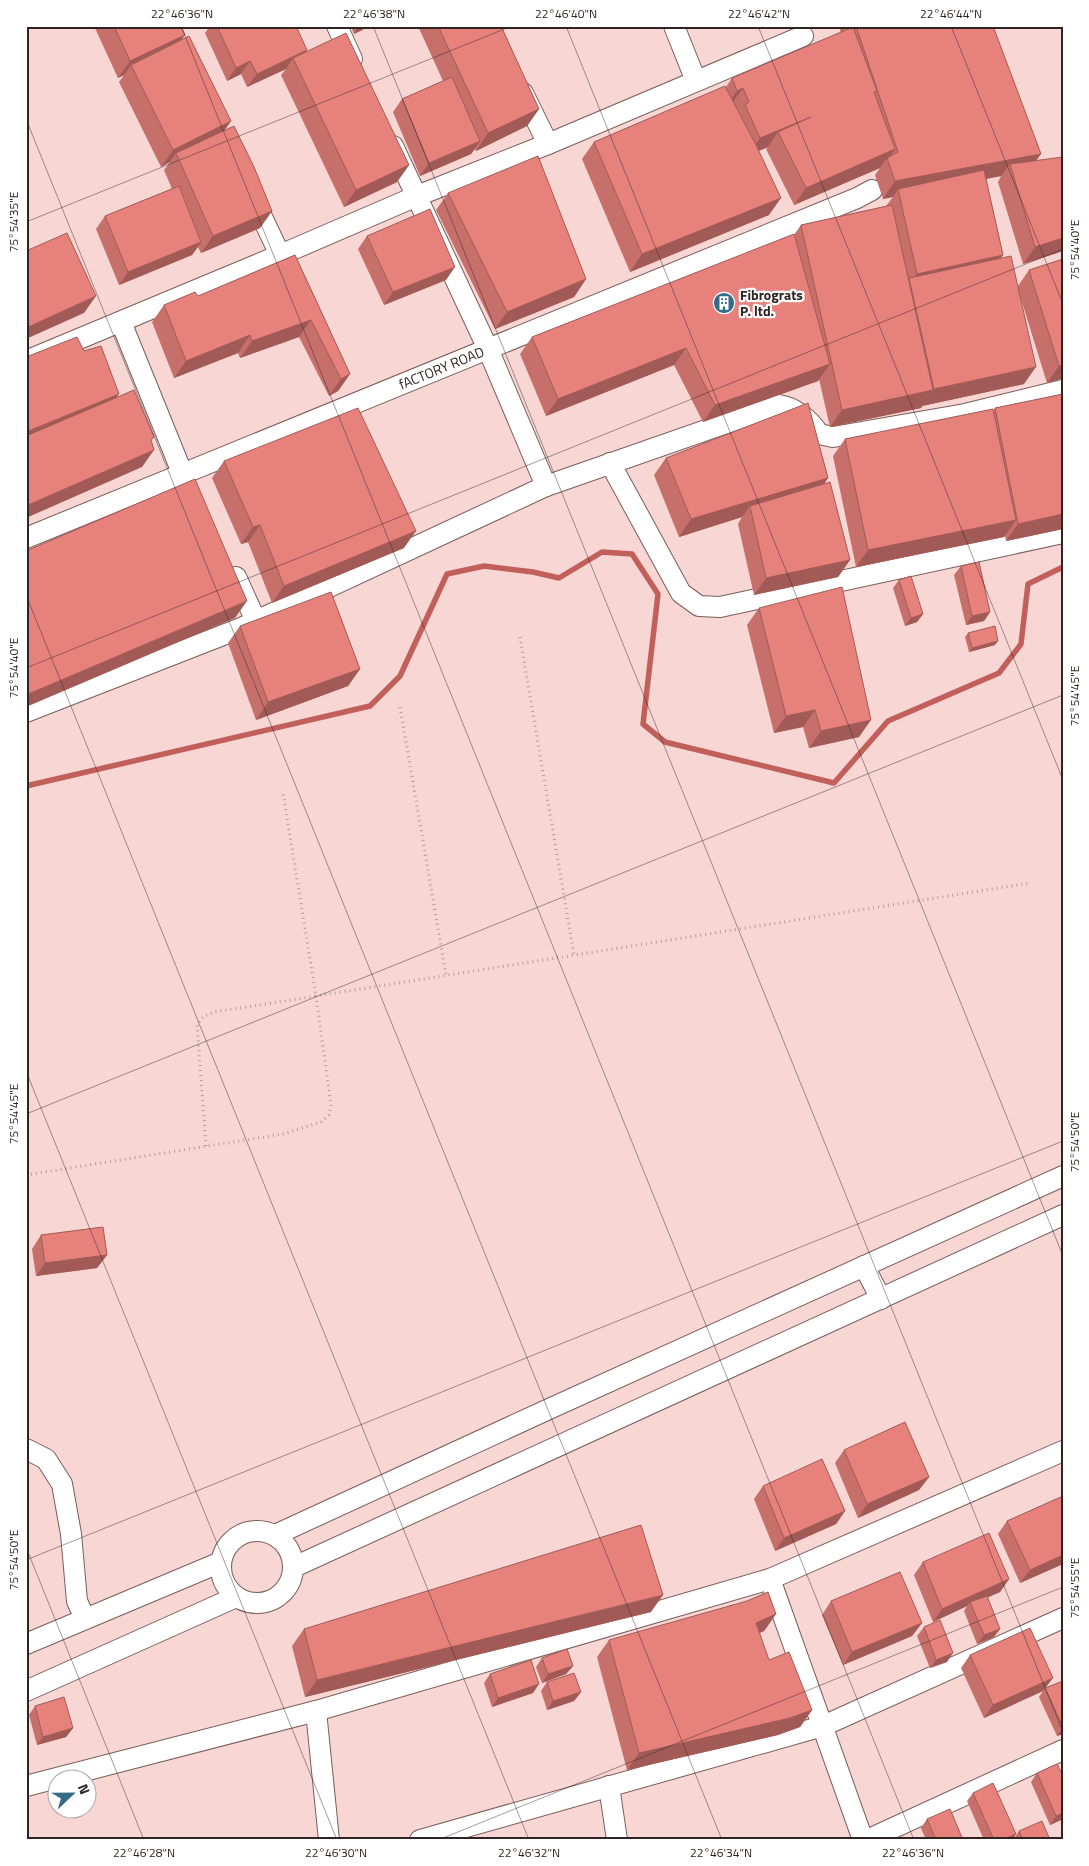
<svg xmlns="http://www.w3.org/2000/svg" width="1089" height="1866" viewBox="0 0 1089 1866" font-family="'Titillium Web',sans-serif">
  <rect width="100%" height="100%" fill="#f7d6d3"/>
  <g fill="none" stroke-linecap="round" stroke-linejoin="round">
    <path stroke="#c15f5b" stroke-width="5.5" d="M26,786L370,706L400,676L447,574L484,566L533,572L559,578L602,552L632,554L658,594L643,724L665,742L834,783L888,721L999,673L1021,644L1028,584L1063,567"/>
    <g stroke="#795d5a" stroke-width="22">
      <g id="minor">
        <path d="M337,26L352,59"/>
        <path d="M674,26L696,81"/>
        <path d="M523,93L548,144"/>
        <path d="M393,146L488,349L546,486L778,405C795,407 810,420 819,434L833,437L965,414L1063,390"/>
        <path d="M253,198L280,255L417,196L548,144L803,36"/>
        <path d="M121,322L183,475"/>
        <path d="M26,361L280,255"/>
        <path d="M610,463L681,593L699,606L720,607L1063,533"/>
        <path id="s1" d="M26,538L857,198L872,190"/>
        <path d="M236,577L256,621"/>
        <path d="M26,712L241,628L546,486"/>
        <path d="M864,1266L881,1299"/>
        <path d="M26,1449L46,1459L62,1484L71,1534L77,1601L85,1619"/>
        <circle cx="257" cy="1567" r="36"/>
        <path d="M275,1535L549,1409L1063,1176"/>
        <path d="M294,1567L1063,1215"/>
        <path d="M26,1644L221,1562"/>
        <path d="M26,1691L236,1597"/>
        <path d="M316,1711L329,1840"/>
        <path d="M26,1786L316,1711L770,1579"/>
        <path d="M609,1786L617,1840"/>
        <path d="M420,1840L823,1726L1063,1618"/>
        <path d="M863,1840L770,1579L1063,1451"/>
        <path d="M867,1840L1063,1750"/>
      </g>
    </g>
    <path stroke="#b69c9a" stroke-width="3" stroke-dasharray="1 4" stroke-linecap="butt" d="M520,637L574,955
      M400,707L446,975
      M206,1146L197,1025L204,1016L214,1012L316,996L283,793
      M26,1175L283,1134L321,1122L329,1115L331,1105L316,996L1030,883"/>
    <use href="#minor" stroke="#fff" stroke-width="20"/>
  </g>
  <path fill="#c76f6a" d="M94,26H181V40L231,121L224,131L272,211L260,228L201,253L198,247L192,255L119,285L96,229L105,216L172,189L164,170L170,162L161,167L119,82L124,75L118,78Z
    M210,26H296L305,52L409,165L397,182L344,207L281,75L286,69L247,87L241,74L227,81L205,33Z
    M351,26H370L354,34Z
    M418,26H501L539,109L527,126L476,151L475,149L471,154L420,176L393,112L402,99L443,81Z
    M839,26H993L1036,161L1063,251L1023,264L998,182L1001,176L986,179L1003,255L1001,258L1018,286L1029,270L1063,259V378L1047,383L1021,299L1024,384L922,406L921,408L830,427L819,379L818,381L703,422L674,365L546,416L520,354L532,337L794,235L801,225L886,206L893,197L883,199L875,175L880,168L794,205L766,149L768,147L759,151L769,215L630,272L582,159L594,142L726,87L732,78L841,33L839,27Z
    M448,193L586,279L574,297L495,329L436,210Z
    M367,236L446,280L384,305L358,249Z
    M295,255L350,374L338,391L329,396L299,337L240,358L238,353L174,378L152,322L164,305L198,296Z
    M1063,394V529L1006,541L1005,536L1004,537L856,567L833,456L845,439L993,411L995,408Z
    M666,458L828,478L824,484L850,560L838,577L754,595L738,524L742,517L679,537L654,475Z
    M224,461L404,548L272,603L248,542L241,544L212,478Z
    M961,566L990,612L984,621L966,625L954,575Z
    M899,580L923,614L917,622L905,626L893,588Z
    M759,608L859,737L809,748L803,727L774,733L747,625Z
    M240,626L360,669L348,686L256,720L228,643Z
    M968,633L995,645L969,652L965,637Z
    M41,1235L107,1255L97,1268L36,1276L32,1249Z
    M844,1450L929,1477L919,1490L858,1518L835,1463Z
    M763,1486L845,1511L836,1524L775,1551L754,1499Z
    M1063,1496V1564L1020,1583L998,1534L1007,1521Z
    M923,1562L1009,1579L1000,1592L988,1597L994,1637L977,1644L964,1611L967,1606L933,1622L914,1575Z
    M831,1601L922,1623L912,1636L843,1665L822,1615Z
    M651,1612L305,1697L292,1646L304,1629Z
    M776,1614L764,1631L759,1633L769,1660L812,1710L800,1727L778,1735L627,1770L597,1657L609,1640Z
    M924,1627L947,1662L930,1668L917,1636Z
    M970,1655L1046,1688L1063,1681V1734L1057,1736L1039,1697L1043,1691L984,1718L961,1668Z
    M542,1658L573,1666L566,1674L542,1683L536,1667Z
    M490,1674L533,1693L492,1707L484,1683Z
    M547,1682L581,1692L574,1701L547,1710L541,1691Z
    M35,1706L73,1728L66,1737L37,1745L29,1715Z
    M1037,1773L1063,1776V1819L1050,1825L1031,1782Z
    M973,1793L1016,1834L1012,1840H984L967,1801Z
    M927,1819L963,1840H926L921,1828Z
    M1019,1831L1050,1840H1013Z"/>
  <path fill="#a25a56" d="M359,26H370L354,34Z
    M185,35L173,52L131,65L124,75L118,78L130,61Z
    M307,50L298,63L293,58L286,69L247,87L257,74Z
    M250,61L241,74L227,81L236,68Z
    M743,88L731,105L725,108L737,91Z
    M539,109L527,126L476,151L488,133Z
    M811,117L778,132L768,147L748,155L760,138Z
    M231,121L219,138L176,153L170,162L161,167L173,150Z
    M480,141L471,154L420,176L429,163Z
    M895,149L888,160L887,158L880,168L794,205L806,188Z
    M1041,154L1029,171L1010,164L1001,176L900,195L898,189L893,197L883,199L895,181Z
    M409,165L397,182L344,207L356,190Z
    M781,198L769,215L630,272L642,254Z
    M272,211L260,228L201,253L213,236Z
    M1063,238V251L1023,264L1035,247Z
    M201,242L192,255L119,285L128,272Z
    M1003,255L991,272L911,283L917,274Z
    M455,267L446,280L384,305L393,292Z
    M586,279L574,297L495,329L507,312Z
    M96,296L84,313L26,339V328Z
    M311,320L299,337L240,358L252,341Z
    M250,335L238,353L174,378L186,361Z
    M686,348L674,365L546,416L558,399Z
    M830,364L818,381L703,422L715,405Z
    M1063,365V378L1047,383L1059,366Z
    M1036,367L1024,384L922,406L934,389Z
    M350,374L338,391L329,396L341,379Z
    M933,390L921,408L830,427L842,410Z
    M119,394L107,411L26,444V432Z
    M154,450L142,467L26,518V507L28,505Z
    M828,478L816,495L750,506L742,517L679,537L691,519Z
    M1063,514V529L1006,541L1018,524Z
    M1016,520L1004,537L856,567L868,550Z
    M260,525L248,542L241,544L253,527Z
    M416,531L404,548L272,603L284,586Z
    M850,560L838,577L754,595L766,578Z
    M247,601L235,618L26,707V695Z
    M990,612L984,621L966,625L972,616Z
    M923,614L917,622L905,626L911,618Z
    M998,641L995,645L969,652L972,648Z
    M360,669L348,686L256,720L268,702Z
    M815,710L803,727L774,733L786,716Z
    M871,720L859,737L809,748L821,731Z
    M107,1255L97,1268L36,1276L45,1263Z
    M929,1477L919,1490L858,1518L867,1504Z
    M845,1511L836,1524L775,1551L784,1538Z
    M1063,1555V1564L1020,1583L1030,1570Z
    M1009,1579L1000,1592L971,1605L970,1602L967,1606L933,1622L942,1609Z
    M663,1595L651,1612L305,1697L317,1680Z
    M776,1614L764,1631L744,1640L756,1623Z
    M922,1623L912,1636L843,1665L852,1652Z
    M1000,1629L994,1637L977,1644L984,1635Z
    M953,1653L947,1662L930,1668L936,1660Z
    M573,1666L566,1674L542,1683L548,1674Z
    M1053,1678L1043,1691L984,1718L993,1705Z
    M539,1684L533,1693L492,1707L498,1698Z
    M581,1692L574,1701L547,1710L553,1701Z
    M812,1710L800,1727L778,1735L627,1770L639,1753Z
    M73,1728L66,1737L37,1745L43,1737Z
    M1063,1728V1734L1057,1736Z
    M1063,1813V1819L1050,1825L1056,1816Z
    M1016,1834L1012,1840H1002Z"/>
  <path fill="#e7817b" stroke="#a25a56" d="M114,26H181L185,35L130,61Z
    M217,26H296L307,50L257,74L250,61L236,68Z
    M438,26H501L539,109L488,133Z
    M856,26H993L1041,154L895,181L887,158L898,152Z
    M853,27L877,91L874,92L895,149L806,188L778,132L811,117L760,138L745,105L749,102L743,88L737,91L732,78Z
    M346,33L409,165L356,190L293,58Z
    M189,36L231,121L173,150L131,65Z
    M452,77L480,141L429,163L402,99Z
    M725,86L756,145L781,198L642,254L594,142Z
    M234,126L254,167L272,211L213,236L176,153Z
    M538,156L586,279L507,312L448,193Z
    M1063,157V238L1035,247L1010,164Z
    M984,170L1003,255L917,274L898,189Z
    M179,186L201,242L128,272L105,216Z
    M892,205L933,390L842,410L801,225Z
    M430,209L455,267L393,292L367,236Z
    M67,233L96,296L26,328V251Z
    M794,234L830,364L715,405L686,348L558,399L532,337Z
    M295,255L350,374L341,379L311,320L252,341L250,335L186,361L164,305L195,292L198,296Z
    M1011,256L1036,367L934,389L909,278Z
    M1063,259V365L1059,366L1029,270Z
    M77,337L84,351L101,346L119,394L26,432V357Z
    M134,390L154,437L151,440L154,450L28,505L26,502V436Z
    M1063,394V514L1018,524L995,408Z
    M808,403L828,478L691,519L666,458Z
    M358,408L416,531L284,586L260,525L253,527L224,461Z
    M993,409L1016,520L868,550L845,439Z
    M195,479L247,601L26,695V551Z
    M830,482L850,560L766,578L750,506Z
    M979,562L990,612L972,616L961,566Z
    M911,576L923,614L911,618L899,580Z
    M842,587L871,720L821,731L815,710L786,716L759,608Z
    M331,592L360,669L268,702L240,626Z
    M995,626L998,641L972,648L968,633Z
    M103,1227L107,1255L45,1263L41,1235Z
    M905,1422L929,1477L867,1504L844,1450Z
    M822,1459L845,1511L784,1538L763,1486Z
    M1063,1496V1555L1030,1570L1007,1521Z
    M641,1525L663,1595L317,1680L304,1629Z
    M989,1533L1009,1579L942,1609L923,1562Z
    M900,1572L922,1623L852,1652L831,1601Z
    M768,1592L776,1614L756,1623L769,1660L789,1652L812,1710L790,1718L639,1753L609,1640L747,1601Z
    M987,1596L1000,1629L984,1635L970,1602Z
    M940,1620L953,1653L936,1660L924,1627Z
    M1030,1628L1053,1678L993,1705L970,1655Z
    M567,1649L573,1666L548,1674L542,1658Z
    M531,1660L539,1684L498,1698L490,1674Z
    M574,1673L581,1692L553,1701L547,1682Z
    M1063,1681V1727L1045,1688Z
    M64,1697L73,1728L43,1737L35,1706Z
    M1057,1764L1063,1776V1813L1056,1816L1037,1773Z
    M993,1783L1016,1834L1002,1840H994L973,1793Z
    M950,1809L963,1840H936L927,1819Z
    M1042,1821L1050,1840H1023L1019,1831Z"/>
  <path fill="none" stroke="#302423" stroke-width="1" stroke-opacity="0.45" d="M181,26L914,1840M373,26L1063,1732M566,26L1063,1256M758,26L1063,780M951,26L1063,304M26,119L722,1840M26,222L512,26M26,595L529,1840M26,668L1063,249M26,1071L337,1840M26,1114L1063,695M26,1547L144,1840M26,1560L1063,1141M438,1840L1063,1587"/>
  <defs>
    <g id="building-disc" transform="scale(1.125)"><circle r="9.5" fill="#366b87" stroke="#fff"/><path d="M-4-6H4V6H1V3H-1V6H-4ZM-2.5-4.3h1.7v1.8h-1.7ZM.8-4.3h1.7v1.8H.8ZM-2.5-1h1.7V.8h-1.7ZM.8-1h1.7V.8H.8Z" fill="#fff"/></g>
  </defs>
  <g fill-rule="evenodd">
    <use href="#building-disc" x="724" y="303"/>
  </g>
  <g text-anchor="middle" stroke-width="4.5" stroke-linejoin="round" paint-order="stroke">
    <g font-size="14" font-weight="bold" fill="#302423" stroke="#fff" text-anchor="start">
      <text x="740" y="300">Fibrograts<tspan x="740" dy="16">P. ltd.</tspan></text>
    </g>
    <g font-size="14" fill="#302423" stroke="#fff">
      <text dy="5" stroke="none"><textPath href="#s1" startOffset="449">fACTORY ROAD</textPath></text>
    </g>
  </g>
  <rect width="1089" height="1866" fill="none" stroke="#ffffff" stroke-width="55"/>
  <g transform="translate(72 1794) rotate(68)"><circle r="24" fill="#ffffff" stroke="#aca7a7"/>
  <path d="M0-4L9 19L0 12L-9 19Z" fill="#366b87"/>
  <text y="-8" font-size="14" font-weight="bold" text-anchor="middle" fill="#302423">N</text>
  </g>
  <rect x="28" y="28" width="1034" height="1810" fill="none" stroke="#302423" stroke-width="2"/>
  <g font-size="12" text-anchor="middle" fill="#302423">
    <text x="182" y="18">22°46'36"N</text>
    <text x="374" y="18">22°46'38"N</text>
    <text x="566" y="18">22°46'40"N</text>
    <text x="759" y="18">22°46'42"N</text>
    <text x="951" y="18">22°46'44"N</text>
    <text transform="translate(14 222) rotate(-90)" y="4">75°54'35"E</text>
    <text transform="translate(1075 250) rotate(-90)" y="4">75°54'40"E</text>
    <text transform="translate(14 668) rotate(-90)" y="4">75°54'40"E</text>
    <text transform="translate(1075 696) rotate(-90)" y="4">75°54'45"E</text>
    <text transform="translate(14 1114) rotate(-90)" y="4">75°54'45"E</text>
    <text transform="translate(1075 1142) rotate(-90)" y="4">75°54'50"E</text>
    <text transform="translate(14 1560) rotate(-90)" y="4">75°54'50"E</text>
    <text transform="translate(1075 1588) rotate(-90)" y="4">75°54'55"E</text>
    <text x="144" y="1857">22°46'28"N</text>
    <text x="336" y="1857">22°46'30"N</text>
    <text x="529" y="1857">22°46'32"N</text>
    <text x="721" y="1857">22°46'34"N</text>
    <text x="913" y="1857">22°46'36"N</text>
  </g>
</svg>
